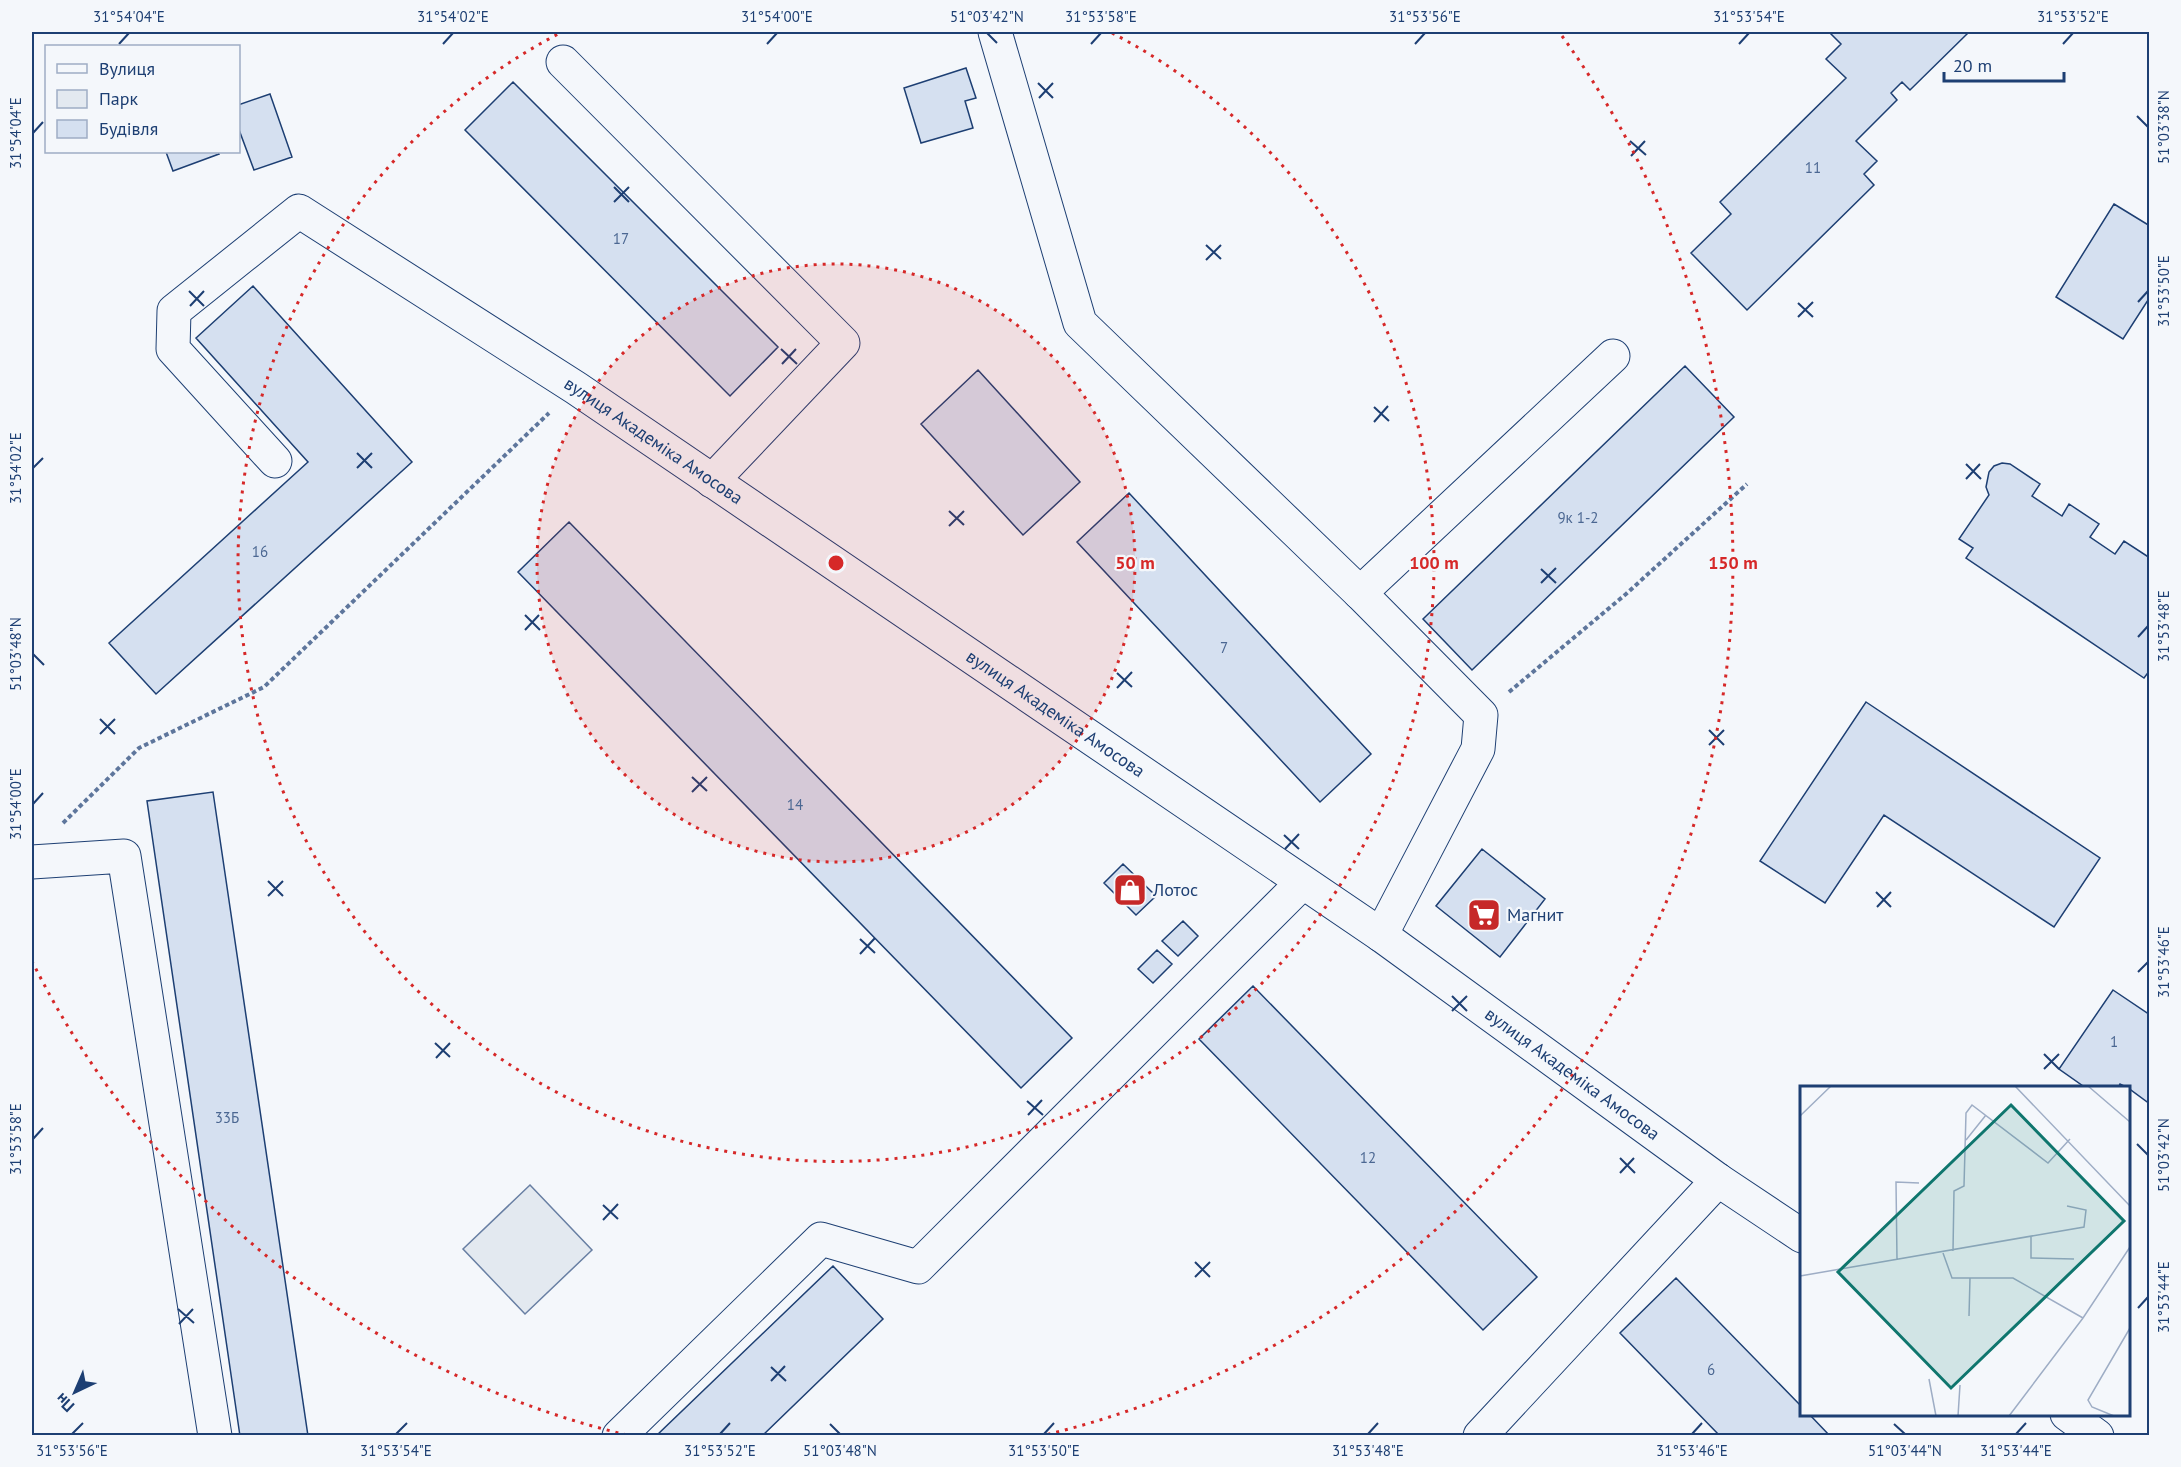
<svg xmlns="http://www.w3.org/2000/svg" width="2181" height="1467" viewBox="0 0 2181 1467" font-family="'PT Sans',sans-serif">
  <rect width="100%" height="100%" fill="#f4f7fb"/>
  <path fill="#e3e9f0" stroke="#687fa3" stroke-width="1.5" d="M530,1185L592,1250L525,1314L463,1249Z"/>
  <path fill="#d5e0f0" stroke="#1d3f73" stroke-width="1.5" d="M1829,32H1969L1910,90L1902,82L1891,93L1897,100L1856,141L1877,161L1864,174L1874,185L1747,310L1691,253L1731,214L1720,202L1846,78L1826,59L1841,44Z
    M966,68L976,98L965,101L973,128L921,143L904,88Z
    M513,82L778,347L730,396L465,130Z
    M270,94L292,157L254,170L238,127V105Z
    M166,152H218L219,154L173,171Z
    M2114,204L2150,226V297L2123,339L2056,297Z
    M253,286L412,462L156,694L109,643L308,462L196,338Z
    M1685,366L1734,417L1472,670L1423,619Z
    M978,370L1080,482L1023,535L921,424Z
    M2002,463L2010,464L2040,484L2032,496L2062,516L2069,504L2099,524L2090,537L2115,554L2124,541L2150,558L2148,577L2150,579V670L2144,678L1966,558L1973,548L1959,539L1989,495L1986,487L1989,472L1994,466Z
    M1129,493L1371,754L1320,802L1077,542Z
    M569,522L1072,1038L1021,1088L518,572Z
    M1866,702L2100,858L2054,927L1884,815L1825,903L1760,861Z
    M213,792L308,1436H240L147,801Z
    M1482,849L1545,899L1500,957L1436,906Z
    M1123,864L1156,896L1136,915L1104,883Z
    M1183,921L1198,936L1178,956L1162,941Z
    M1157,950L1172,964L1153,983L1138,969Z
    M1253,986L1537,1277L1483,1330L1199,1039Z
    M2113,990L2150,1015V1104L2128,1088L2120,1084L2118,1088H2086L2059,1069Z
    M833,1266L883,1319L762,1436H656Z
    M1676,1278L1802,1407V1414H1809L1830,1436H1720L1620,1333Z"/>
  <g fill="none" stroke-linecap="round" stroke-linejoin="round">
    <g stroke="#1d3f73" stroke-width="35">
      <g id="minor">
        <path d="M995,32L1080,323L1360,593"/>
        <path d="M563,62L843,343L712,481"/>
        <path id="s1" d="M275,461L173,349L174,311L299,211L576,388L1381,935L1718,1180L1802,1236"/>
        <path d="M32,862L124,856L215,1436"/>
        <path d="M1381,935L1478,749L1481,715L1360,593L1613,356"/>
        <path d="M2067,1414L2097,1436"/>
        <path d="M619,1436L821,1239L918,1267L1302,883"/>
        <path d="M1480,1436L1718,1180"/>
      </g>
    </g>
    <path stroke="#5e769c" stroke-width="4" stroke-dasharray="4.5 3" stroke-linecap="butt" d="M1509,692L1626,594L1747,484
      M63,823L139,748L264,687L549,413"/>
    <use href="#minor" stroke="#f4f7fb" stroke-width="33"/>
  </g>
  <path fill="none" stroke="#1d3f73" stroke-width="2" d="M987,33L997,43M119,44L129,33M443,44L453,33M767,44L777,33M1091,44L1101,33M1415,44L1425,33M1739,44L1749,33M2063,44L2073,33M1038,83L1053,98M1039,98L1053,83M2137,116L2148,127M33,133L43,122M1630,141L1646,155M1631,156L1645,141M614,187L629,202M614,202L629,187M1206,245L1221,259M1206,260L1221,245M189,291L204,306M2138,302L2148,291M1798,303L1813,317M190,306L204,291M1798,317L1813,302M781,349L797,364M782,364L796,349M1374,407L1389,421M1374,422L1388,406M357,453L372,468M1966,464L1981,479M33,468L43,458M357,468L372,453M1966,479L1980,464M949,511L964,525M949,526L964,511M1541,569L1556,583M1541,583L1556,568M525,615L540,630M525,630L539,615M2138,637L2148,626M33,654L44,665M1117,673L1132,687M1117,688L1132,672M100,719L115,734M1709,730L1724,745M100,734L115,719M1709,745L1724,730M692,777L707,791M692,792L707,777M33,804L43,793M1284,835L1299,849M1285,849L1299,834M268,881L283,896M1876,892L1891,907M268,896L283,881M1877,907L1891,892M860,939L875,953M860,954L875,938M2138,972L2148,962M1452,996L1467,1011M1452,1011L1467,996M435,1043L450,1057M2044,1054L2059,1069M436,1058L450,1043M2044,1069L2059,1054M1027,1101L1043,1115M1028,1115L1042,1100M33,1139L43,1128M2137,1144L2148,1155M1620,1158L1635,1173M1620,1173L1634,1158M603,1205L618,1219M603,1220L618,1204M1195,1262L1210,1277M1195,1277L1210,1262M2138,1308L2148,1297M178,1309L194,1323M179,1324L193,1309M771,1367L786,1381M771,1381L785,1366M830,1424L840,1434M1894,1424L1905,1434M72,1434L83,1423M396,1434L407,1423M720,1434L730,1423M1044,1434L1054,1423M1368,1434L1378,1423M1692,1434L1702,1423M2016,1434L2026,1423"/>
  <circle cx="836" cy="563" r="299" fill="#d62828" fill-opacity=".12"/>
  <g fill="none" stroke="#d62828" stroke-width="3" stroke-dasharray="3 6">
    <circle cx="836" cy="563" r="299"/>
    <path d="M1112 33A598 598 0 1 1 560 33"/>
    <path d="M627 1435A897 897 0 0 1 33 963M1562 36A897 897 0 0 1 1045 1435"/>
  </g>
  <defs>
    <g id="shop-square" transform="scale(1.725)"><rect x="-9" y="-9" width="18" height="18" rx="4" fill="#c62828" stroke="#f4f7fb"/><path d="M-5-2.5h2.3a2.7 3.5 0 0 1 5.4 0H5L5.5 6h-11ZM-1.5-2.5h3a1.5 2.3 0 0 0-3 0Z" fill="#fff"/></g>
    <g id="supermarket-square" transform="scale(1.725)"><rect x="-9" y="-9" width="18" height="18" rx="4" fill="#c62828" stroke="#f4f7fb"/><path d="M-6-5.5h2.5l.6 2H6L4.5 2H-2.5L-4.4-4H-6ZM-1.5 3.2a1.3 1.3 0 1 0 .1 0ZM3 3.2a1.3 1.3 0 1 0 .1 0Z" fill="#fff"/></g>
  </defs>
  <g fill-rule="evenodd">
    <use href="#shop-square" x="1130" y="890"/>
    <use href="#supermarket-square" x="1484" y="915"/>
  </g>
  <g text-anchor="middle" stroke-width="4.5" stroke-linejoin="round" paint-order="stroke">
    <g font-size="15" fill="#4b6792">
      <text x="1813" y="173">11</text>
      <text x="621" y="244">17</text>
      <text x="1578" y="523">9к 1-2</text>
      <text x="260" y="557">16</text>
      <text x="1224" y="653">7</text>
      <text x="795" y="810">14</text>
      <text x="2114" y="1047">1</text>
      <text x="227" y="1123">33Б</text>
      <text x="1368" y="1163">12</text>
      <text x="1711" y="1375">6</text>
    </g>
    <g font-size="18" fill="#1d3f73" stroke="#f4f7fb">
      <text dy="6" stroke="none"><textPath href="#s1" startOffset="772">вулиця Академіка Амосова</textPath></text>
      <text dy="6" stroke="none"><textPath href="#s1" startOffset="1258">вулиця Академіка Амосова</textPath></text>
      <text dy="6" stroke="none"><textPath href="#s1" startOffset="1888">вулиця Академіка Амосова</textPath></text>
    </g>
    <g font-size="18" fill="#1d3f73" stroke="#f4f7fb" text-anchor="start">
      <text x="1153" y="896">Лотос</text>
      <text x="1507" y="921">Магнит</text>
    </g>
  </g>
  <g transform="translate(1800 1086)">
    <rect width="330" height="330" fill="#f4f7fb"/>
    <path fill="none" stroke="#9eadc5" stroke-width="1.5" d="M215,0L330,120M288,0L330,36M0,30L31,0M166,54L186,29M231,151V172L274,173M153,165L154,105L164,100L166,27L172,19L248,77L270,53M143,167L152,192H170L169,230M97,173L96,96L119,97M0,190L284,141L286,124L267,120M170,192H213L283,232M129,293L136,330M158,330L160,299M209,330L283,232L330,161M314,330L292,321L288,314L330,242"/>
    <path fill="#0f766e" fill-opacity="0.15" stroke="#0f766e" stroke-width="3" d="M211,19L324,135L151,302L38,186Z"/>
    <rect width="330" height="330" fill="none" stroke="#1d3f73" stroke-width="3"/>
  </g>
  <circle cx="836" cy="563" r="9" fill="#d62828" stroke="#f4f7fb" stroke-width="3"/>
  <g font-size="18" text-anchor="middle" font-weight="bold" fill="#d62828" stroke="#f4f7fb" stroke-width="4.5" stroke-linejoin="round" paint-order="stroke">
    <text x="1135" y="569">50 m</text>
    <text x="1434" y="569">100 m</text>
    <text x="1733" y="569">150 m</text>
  </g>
  <rect width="2181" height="1467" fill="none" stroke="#f4f7fb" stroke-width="66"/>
  <rect x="45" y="45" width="195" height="108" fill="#f4f7fb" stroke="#9eadc5" stroke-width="1.5"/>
  <rect x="57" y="64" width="30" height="9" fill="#f4f7fb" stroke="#9eadc5" stroke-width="1.5"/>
  <text x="99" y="75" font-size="18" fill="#1d3f73">Вулиця</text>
  <rect x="57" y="90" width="30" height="18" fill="#e3e9f0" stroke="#9eadc5" stroke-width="1.5"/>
  <text x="99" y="105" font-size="18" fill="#1d3f73">Парк</text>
  <rect x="57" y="120" width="30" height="18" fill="#d5e0f0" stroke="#9eadc5" stroke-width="1.5"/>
  <text x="99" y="135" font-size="18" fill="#1d3f73">Будівля</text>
  <g transform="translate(75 1392) rotate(224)" stroke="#f4f7fb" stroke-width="4.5" paint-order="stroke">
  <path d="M0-4.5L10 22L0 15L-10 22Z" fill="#1d3f73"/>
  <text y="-9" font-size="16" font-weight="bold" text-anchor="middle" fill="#1d3f73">Пн</text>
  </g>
  <path d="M1944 72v9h120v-9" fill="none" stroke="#1d3f73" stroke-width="3"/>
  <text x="1953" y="72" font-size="18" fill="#1d3f73" stroke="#f4f7fb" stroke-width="4.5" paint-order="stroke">20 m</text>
  <rect x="33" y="33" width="2115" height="1401" fill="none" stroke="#1d3f73" stroke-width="2"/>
  <g font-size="15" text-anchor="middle" fill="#1d3f73">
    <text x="129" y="22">31°54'04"E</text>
    <text x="453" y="22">31°54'02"E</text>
    <text x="777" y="22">31°54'00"E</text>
    <text x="987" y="22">51°03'42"N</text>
    <text x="1101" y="22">31°53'58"E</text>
    <text x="1425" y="22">31°53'56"E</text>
    <text x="1749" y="22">31°53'54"E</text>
    <text x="2073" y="22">31°53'52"E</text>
    <text transform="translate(2164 127) rotate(-90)" y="5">51°03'38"N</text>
    <text transform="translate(16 133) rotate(-90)" y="5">31°54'04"E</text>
    <text transform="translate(2164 291) rotate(-90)" y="5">31°53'50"E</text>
    <text transform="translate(16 468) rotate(-90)" y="5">31°54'02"E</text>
    <text transform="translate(2164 626) rotate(-90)" y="5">31°53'48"E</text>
    <text transform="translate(16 654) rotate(-90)" y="5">51°03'48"N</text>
    <text transform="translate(16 804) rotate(-90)" y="5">31°54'00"E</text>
    <text transform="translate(2164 962) rotate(-90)" y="5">31°53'46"E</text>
    <text transform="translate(16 1139) rotate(-90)" y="5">31°53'58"E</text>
    <text transform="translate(2164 1155) rotate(-90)" y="5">51°03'42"N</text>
    <text transform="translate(2164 1297) rotate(-90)" y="5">31°53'44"E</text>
    <text x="72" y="1456">31°53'56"E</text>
    <text x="396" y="1456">31°53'54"E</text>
    <text x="720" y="1456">31°53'52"E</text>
    <text x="840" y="1456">51°03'48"N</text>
    <text x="1044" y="1456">31°53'50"E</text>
    <text x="1368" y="1456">31°53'48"E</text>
    <text x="1692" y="1456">31°53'46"E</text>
    <text x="1905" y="1456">51°03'44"N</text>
    <text x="2016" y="1456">31°53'44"E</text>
  </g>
</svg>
